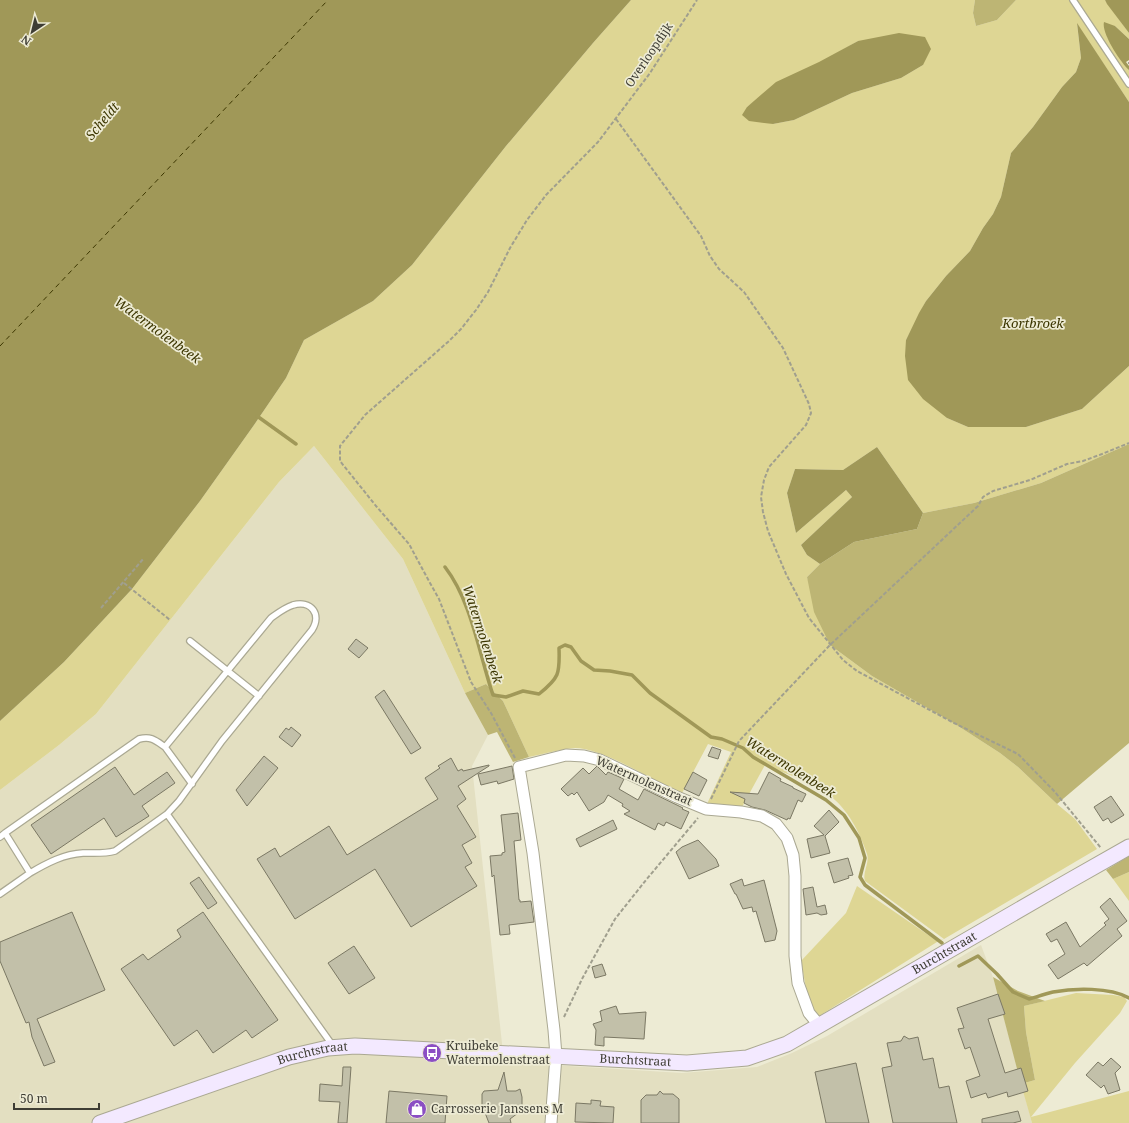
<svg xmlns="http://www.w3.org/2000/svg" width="1129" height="1123" viewBox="0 0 1129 1123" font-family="'Noto Serif',serif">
  <rect width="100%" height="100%" fill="#edebd4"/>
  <path fill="#e3dfc1" d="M314,446L403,559L465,693L488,735L472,766L504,1062L682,1073L757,1067L792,1053L827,1036L981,945L993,977L1032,1123H0V790L59,745L96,714L279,482Z"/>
  <path fill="#ded694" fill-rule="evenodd" d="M631,0H975L973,13L976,26L997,20L1016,0H1105L1129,33V39L1115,26L1107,37L1129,70V102L1077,24L1081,58L1076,72L1062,87L1033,127L1011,153L1001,197L993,214L983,228L970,251L946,276L926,301L906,340L947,418L968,427H1026L1082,409L1129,366V444L1041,483L974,503L923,513L877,447L843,470L795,469L787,493L796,533L846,490L852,497L801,545L807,555L820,564L807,577L830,645L872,676L955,724L1000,753L1018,767L1057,804L1075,819L1097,849L944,939L937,942L819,1016L810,1005L806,988L801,961L846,913L857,886L937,941L944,939L865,881C862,872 870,863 867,854C860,833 848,809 829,795C812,783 785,773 765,765L742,807L707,804L731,752L708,744L681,795C655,781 603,748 575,748C562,749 543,754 529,757L503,701L486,684L465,693L403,559L314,446L279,482L96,714L59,745L0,790V721L64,662L132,589L200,501L254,425L286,378L304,340L373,301L412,265L506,146L593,43ZM858,41L923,65L901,78L852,93L794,120L773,124L747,107L759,98Z
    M1129,872V901L1113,879Z
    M1076,993L1113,995L1124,997L1127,1001L1120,1013L1075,1063L1031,1117L1129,1091V1123H1032L1021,1084L1035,1080L1026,1032L1024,1006Z"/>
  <path fill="#bdb574" d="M975,0H1016L997,20L976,26L973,13Z
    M1129,444V743L1057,804L1018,767L1000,753L955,724L872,676L830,645L814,612L807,577L820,564L854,542L917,529L923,513L974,503L1041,483Z
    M486,684L503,701L529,757L513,762L497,732L488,735L465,693Z
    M1129,856V872L1113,879L1106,870Z
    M993,977L1018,991L1045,1001L1024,1006L1026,1032L1035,1080L1021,1084Z"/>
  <path fill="#a09858" d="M0,0H631L593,43L506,146L412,265L373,301L304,340L286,378L254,425L200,501L132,589L64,662L0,721Z
    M1105,0H1129V33L1107,4Z
    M1104,22L1115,26L1129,39V60L1126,62L1129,66V70C1121,63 1101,33 1104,22Z
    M1077,23L1129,102V366L1082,409L1026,427H968L947,418L923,399L908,380L905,356L906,340L919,313L926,301L946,276L970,251L983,228L993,214L1001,197L1011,153L1033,127L1062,87L1076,72L1081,58Z
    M899,33L925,37L931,49L923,65L901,78L852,93L794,120L773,124L749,121L742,115L747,107L776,82L819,62L858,41Z
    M877,447L923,513L917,529L854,542L820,564L807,555L801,545L852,497L846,490L796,533L787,493L795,469L843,470Z"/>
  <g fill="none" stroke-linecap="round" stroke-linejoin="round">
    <path stroke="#a09858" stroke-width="3.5" d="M257,416L296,444
      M445,567C472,602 479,654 493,695L506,697L523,691L539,694C559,678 560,674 559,648L565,645L571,647L581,661L594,670L610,671L632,675L650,693L711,737L722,739L743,748L753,757L826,800L844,815L859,838L865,858L860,877L865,885L942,943
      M959,966L978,956L997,974L1013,992L1029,999C1036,997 1045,994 1053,992C1074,988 1110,987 1129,998"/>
    <path stroke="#3c3600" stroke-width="1" stroke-dasharray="5 4" stroke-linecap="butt" d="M0,346L328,0"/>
  </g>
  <path fill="#c2c0a9" stroke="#7b7864" d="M356,639L368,648L359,658L348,649Z
    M384,690L421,748L411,754L375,697Z
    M291,727L301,735L292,747L279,737L286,728L289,730Z
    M712,747L721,750L718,759L708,756Z
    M264,756L278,768L247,806L236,790Z
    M451,758L458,771L462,769L463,771L489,765V766L458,786L466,799L457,806L476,837L462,845L472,863L465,867L477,886L411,927L375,869L295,919L257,859L275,848L280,857L329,826L347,855L438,799L425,778L440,768L438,766Z
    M512,766L514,779L498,784L497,781L481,785L478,774Z
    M597,766L606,775L608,772L624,779L619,789L638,800L644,789L683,808L682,809L689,812L681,829L666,822L664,826L658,823L655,830L624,814L630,811L622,806L623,804L608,795L604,802L589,811L577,792L574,795L572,793L568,796L561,789L583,768L589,774Z
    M115,767L134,795L167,772L175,783L142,806L149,816L116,837L104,818L51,854L31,825Z
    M693,772L707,780L699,796L684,789Z
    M769,772L781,779L780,781L793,787V788L806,794L802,802L798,800L790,819L788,818L787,820L765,810L752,807L744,803L745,799L730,792L758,794Z
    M1111,796L1124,815L1111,823L1108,818L1103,821L1094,807Z
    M829,810L839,822L825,836L830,853L811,858L807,839L824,835L814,826Z
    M518,813L521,840L514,841L519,900H520V902L531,901L534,922L509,925L510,934L500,935L494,875L492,877L490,856L502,855V853L505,852L501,815Z
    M613,820L617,829L580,847L576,839Z
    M698,840L716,859L719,866L689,879L676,852L682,847Z
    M848,858L853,875L848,876L849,878L834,883L828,863Z
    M199,877L217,903L208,909L190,883Z
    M742,879L744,886L764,880L777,931L775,940L765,942L756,911L753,912L752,907L743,909L736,894H735L730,884Z
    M813,887L817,907L825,905L827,914L821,915L817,913L806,915L803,889Z
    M1110,898L1127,921L1117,929L1122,936L1087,966L1084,963L1058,979L1048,965L1065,954L1057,939L1051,942L1046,934L1066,922L1080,947L1106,925L1104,923L1109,919L1100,907Z
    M72,912L105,990L37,1019L55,1062L44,1066L32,1037L29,1022L26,1023L0,961V942Z
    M203,912L278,1020L252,1038L246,1030L213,1053L197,1030L174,1046L121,969L143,954L148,960L181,937L177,930Z
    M354,946L375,978L349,994L328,963Z
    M602,964L606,975L595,978L592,967Z
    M998,994L1005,1014L988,1019L1005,1073L1021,1068L1028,1091L1008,1097L1007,1092L988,1098L986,1093L971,1098L966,1081L980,1076L970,1047L965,1049L958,1029L964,1028L957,1008Z
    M616,1006L619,1014L646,1012L644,1039L604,1037V1046L595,1045L596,1030L593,1024L602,1021L600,1011Z
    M904,1036L909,1039L918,1037L923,1060L933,1058L939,1088L949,1086L957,1123H893L882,1068L892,1066L887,1043L901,1041Z
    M1111,1058L1121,1067L1115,1073L1120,1090L1108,1094L1104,1085L1101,1088L1086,1075L1098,1062L1103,1066Z
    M856,1063L869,1123H826L815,1072Z
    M343,1067H351L347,1123H338L340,1102L319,1101L320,1084L342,1086Z
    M504,1072L507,1091H516L520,1089L522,1097V1105L518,1113L510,1119L511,1123H489L482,1105V1094L484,1091L498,1090Z
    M389,1091L447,1096L445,1123H386Z
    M660,1091L663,1094H673L679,1099V1123H641V1100L646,1095H657Z
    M591,1100L601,1101L600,1106L614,1107L613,1123L575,1122L576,1103L591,1104Z
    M1018,1111L1021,1121L1013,1123H982V1119Z"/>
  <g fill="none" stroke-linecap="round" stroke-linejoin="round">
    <g stroke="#aaa892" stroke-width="8">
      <path id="service" d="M1073,0L1129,84
        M190,641L259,696
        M165,747C155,740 151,736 139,739L5,833L30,873C47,863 64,854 83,853C95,853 104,854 115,851L167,814L179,801L222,741L312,630C322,614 311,600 293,605C284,608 278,613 271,618L165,747L192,784
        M167,814L333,1046
        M0,837L5,833
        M0,894L30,873"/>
    </g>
    <g stroke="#aaa892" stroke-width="13">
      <path id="minor" d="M551,1123L556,1056L554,1030L533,853L519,767L566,755L584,756L600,760L677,797L706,809L741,812L762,816L776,824L787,838L793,855L795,876V956L798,983L809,1013L819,1025"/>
    </g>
    <g stroke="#aaa892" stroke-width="17">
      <g id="secondary">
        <path id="s1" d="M100,1123L289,1057L328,1048L355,1046L687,1063L747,1058L787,1044L1069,881L1129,847"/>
      </g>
    </g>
    <path stroke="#a09f8e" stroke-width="2" stroke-dasharray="4 2" stroke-linecap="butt" d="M1129,62V64
      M616,119L701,236L710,256L719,269L744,292L783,348L809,404L811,413L806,425L769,467L764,480L761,497L763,512L768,531L786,574L809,618L843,660L857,671L954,723L1018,754L1055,792L1101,848
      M124,583L170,620
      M101,608L144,558
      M515,758L491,713L471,682L439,599L430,583L409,544L376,506L340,461V446L365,415L449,341L461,329L476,310L488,292L510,248L527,220L546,195L598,142L650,73L697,0
      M711,799L739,741L830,645L978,506L983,497L993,491L1030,480L1067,464L1083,461L1102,454L1129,443
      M564,1017L582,979L615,919L646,880L698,818"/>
    <use href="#service" stroke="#fff" stroke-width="5.5"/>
    <use href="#minor" stroke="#fff" stroke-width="11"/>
    <use href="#secondary" stroke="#f3e9ff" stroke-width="15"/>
  </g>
  <defs>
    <g id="bus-disc" transform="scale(1)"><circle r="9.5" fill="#8b4ec4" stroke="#edebd4"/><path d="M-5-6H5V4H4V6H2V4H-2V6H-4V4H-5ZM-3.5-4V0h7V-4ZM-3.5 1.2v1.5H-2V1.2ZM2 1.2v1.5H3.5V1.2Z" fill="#fff"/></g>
    <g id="shop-disc" transform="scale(1)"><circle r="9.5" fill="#8b4ec4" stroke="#edebd4"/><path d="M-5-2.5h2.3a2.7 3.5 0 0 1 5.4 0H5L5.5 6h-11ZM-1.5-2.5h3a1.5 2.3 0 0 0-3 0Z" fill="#fff"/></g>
  </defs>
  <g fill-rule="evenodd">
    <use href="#bus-disc" x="432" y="1053"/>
    <use href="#shop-disc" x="417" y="1109"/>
  </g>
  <g text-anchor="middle" stroke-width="3.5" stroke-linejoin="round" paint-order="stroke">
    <g font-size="12" fill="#3e3d34" stroke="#edebd4">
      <text transform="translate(649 55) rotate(-56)" y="4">Overloopdijk</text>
      <text transform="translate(644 781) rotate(24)" y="4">Watermolenstraat</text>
      <text dy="4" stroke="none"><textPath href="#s1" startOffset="884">Burchtstraat</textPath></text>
      <text dy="4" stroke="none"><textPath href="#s1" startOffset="224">Burchtstraat</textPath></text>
      <text dy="4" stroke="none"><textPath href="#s1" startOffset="548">Burchtstraat</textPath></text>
    </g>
    <g font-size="12" fill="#3e3d34" stroke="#edebd4" text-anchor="start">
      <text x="446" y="1050">Kruibeke<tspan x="446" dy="14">Watermolenstraat</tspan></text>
      <text x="431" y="1113">Carrosserie Janssens M</text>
    </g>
    <g font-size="13" font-style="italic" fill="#3c3600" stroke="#edebd4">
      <text transform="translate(102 121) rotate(-50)" y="5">Scheldt</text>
      <text x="1033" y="328">Kortbroek</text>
      <text transform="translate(158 330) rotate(36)" y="5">Watermolenbeek</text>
      <text transform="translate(483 634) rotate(72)" y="5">Watermolenbeek</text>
      <text transform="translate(791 767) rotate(32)" y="5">Watermolenbeek</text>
    </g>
  </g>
  <g transform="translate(32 32) rotate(215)" stroke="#edebd4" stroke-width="3" paint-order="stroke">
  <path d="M0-3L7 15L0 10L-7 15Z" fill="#3e3d34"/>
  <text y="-6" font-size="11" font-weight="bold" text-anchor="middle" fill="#3e3d34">N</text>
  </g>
  <path d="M14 1103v6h85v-6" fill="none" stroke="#3e3d34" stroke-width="2"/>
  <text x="20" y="1103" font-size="12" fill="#3e3d34" stroke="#edebd4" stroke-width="3" paint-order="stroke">50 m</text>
</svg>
